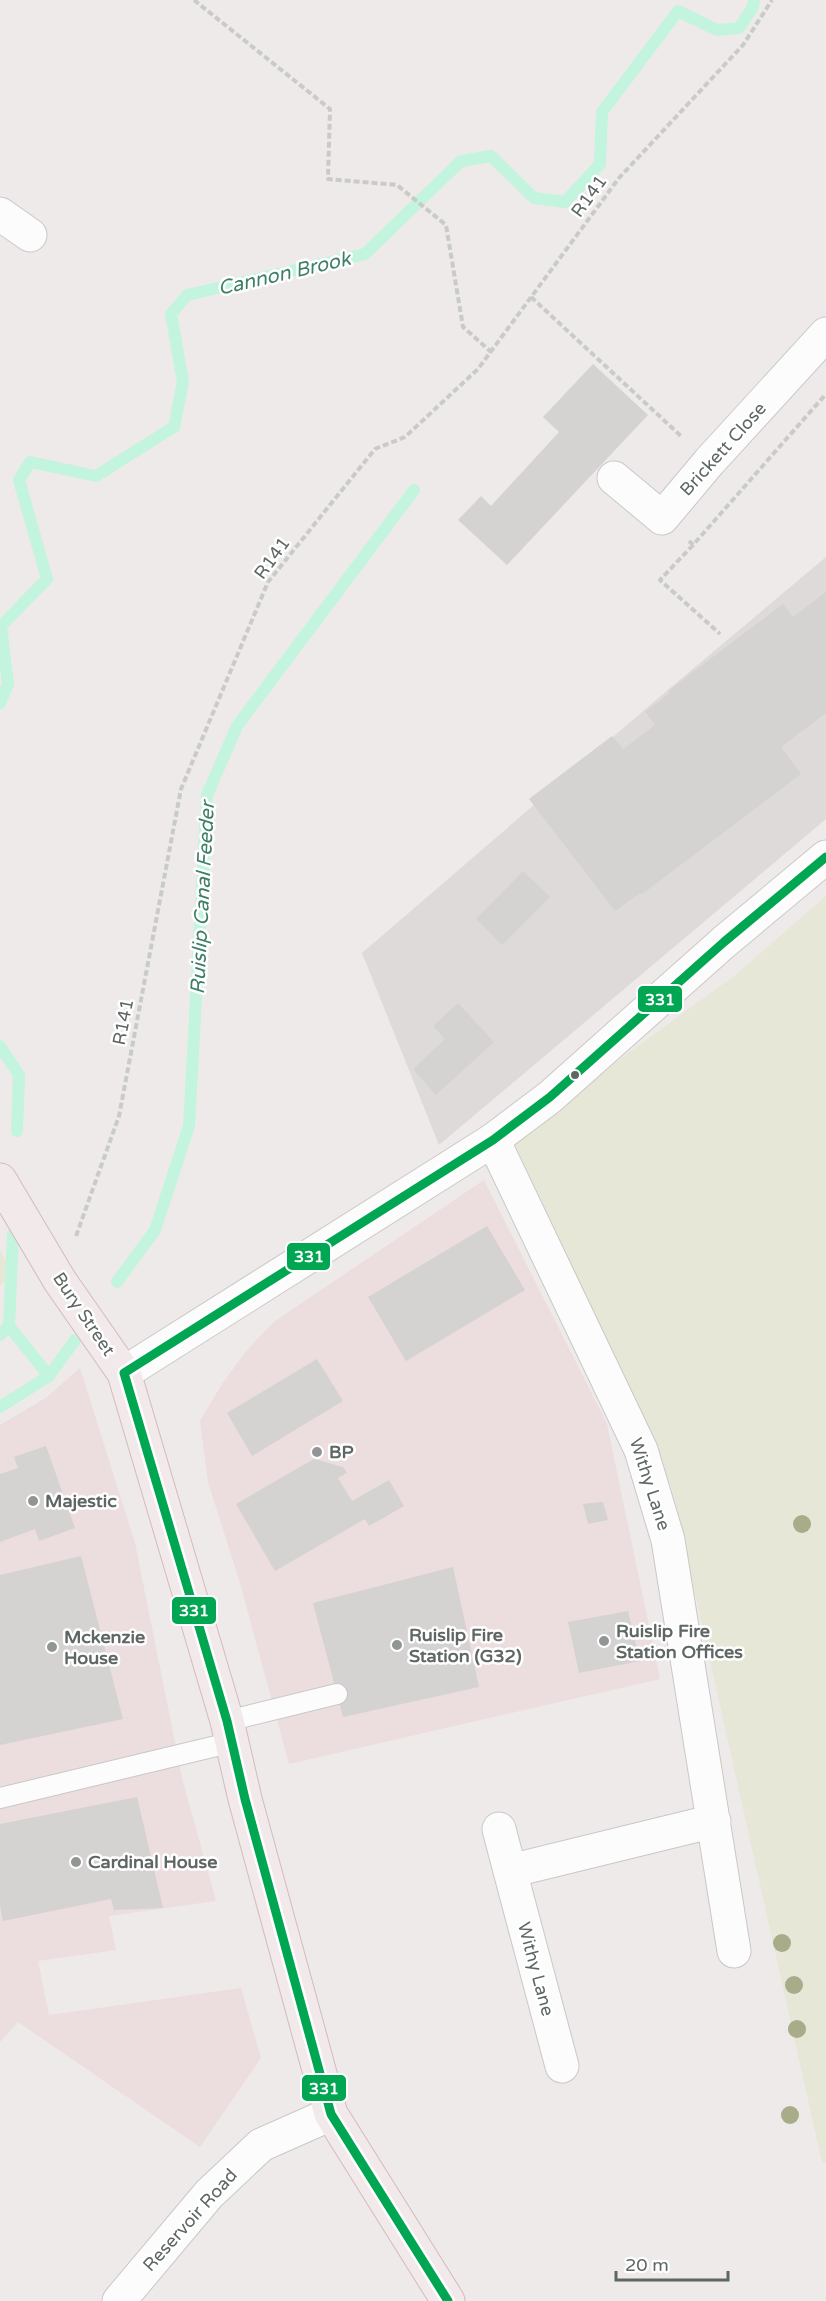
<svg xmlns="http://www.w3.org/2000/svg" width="826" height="2301" viewBox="0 0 826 2301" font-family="'Varela Round',sans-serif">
  <rect width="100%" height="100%" fill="#eeeaea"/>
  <path fill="#ecdddf" d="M484,1180L607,1424L660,1679L289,1764L240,1583L208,1482L200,1421L222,1384L246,1351L275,1321Z
    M80,1368L135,1543L183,1782L216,1901L109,1916L116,1950L38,1961L49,2015L241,1988L261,2058L200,2147L18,2022L0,2042V1425L47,1397Z"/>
  <path fill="#dedada" d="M826,557V819L439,1145L362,953L656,700Z"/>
  <path fill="#e7e7d7" d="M826,896V2162L822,2163L671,1486L508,1141L735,975Z
    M0,1251L15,1275L0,1285Z"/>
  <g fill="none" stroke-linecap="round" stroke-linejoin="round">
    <path stroke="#c3f4dd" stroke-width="12" d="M0,703L8,684L1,626L47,579L19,480L30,462L96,476L174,427L183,382L171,314L187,295L365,254L461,161L491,156L534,198L565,202L600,164L602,112L678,11L717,30L739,28L753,7L754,0
      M0,1046L19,1075L17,1131
      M117,1282L155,1230L189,1126L207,795L237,726L414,490
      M9,1326L49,1376
      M0,1335L9,1326L13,1234
      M0,1407L49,1376L75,1340"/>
  </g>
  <path fill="#d5d2d2" d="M593,364L648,415L507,565L458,520L481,496L491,506L559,432L543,417Z
    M826,592V713L781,747L801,774L641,895L640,893L615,911L529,799L612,736L623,749L655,725L645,712L670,693L668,691L783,604L793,617Z
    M523,871L550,897L502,945L476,919Z
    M458,1003L494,1042L436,1095L413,1069L445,1039L433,1026Z
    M487,1226L525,1290L406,1361L368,1297Z
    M317,1359L343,1401L252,1456L227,1413Z
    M46,1446L75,1528L39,1541L35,1529L0,1542V1474L18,1468L14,1457Z
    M314,1459L343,1467L347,1473L338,1478L352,1501L389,1480L404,1506L369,1526L365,1519L275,1571L236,1504Z
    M603,1502L608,1520L588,1524L583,1504Z
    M81,1556L123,1719L0,1745V1575Z
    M453,1567L479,1687L343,1717L313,1603Z
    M628,1611L640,1661L579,1673L568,1622Z
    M137,1797L163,1908L114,1910L111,1899L3,1921L0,1906V1824Z"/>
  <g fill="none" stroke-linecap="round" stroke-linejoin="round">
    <g stroke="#c9c8c8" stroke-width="22">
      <path id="lane" d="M227,1721L337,1694
        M0,1798L233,1742"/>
    </g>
    <g stroke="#c9c8c8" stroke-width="35">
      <path id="street" d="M0,214L30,235
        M614,478L662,518L709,462L826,334
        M493,1140L641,1450L668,1540L734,1951
        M499,1829L510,1871
        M562,2066L510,1871L714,1821
        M119,2301L209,2194L261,2145L331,2114"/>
    </g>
    <g stroke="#c9c9c8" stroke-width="35">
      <path id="secondary" d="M124,1373L493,1140L550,1097L724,942L826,857"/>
    </g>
    <g stroke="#d3babd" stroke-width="35">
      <path id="primary" d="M0,1180L60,1281L124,1373L227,1721L245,1799L331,2114L448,2301"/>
    </g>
    <path stroke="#c9cbc7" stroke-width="4" stroke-dasharray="6 3" stroke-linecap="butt" d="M194,0L330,109L328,179L397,185L446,225L463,327L491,352
      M531,297L682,437
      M689,541L693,545L826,394
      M693,545L660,580L720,634
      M76,1236L119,1116L181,789L268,582L375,449L405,437L478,369L619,178L743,45L772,0"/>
    <use href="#lane" stroke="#fcfcfc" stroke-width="20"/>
    <use href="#street" stroke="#fcfcfc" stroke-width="33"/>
    <use href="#secondary" stroke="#fcfcfc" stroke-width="33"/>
    <use href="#primary" stroke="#f2eaea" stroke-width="33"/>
    <g stroke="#fff" stroke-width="14">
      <path id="bus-1" d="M124,1373L227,1721L245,1799L331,2114L448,2301
        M124,1373L493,1140L550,1097L724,942L826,857"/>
    </g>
    <use href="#bus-1" stroke="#00a651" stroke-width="9"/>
  </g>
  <g fill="#a8ac89">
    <circle cx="802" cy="1524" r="9"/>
    <circle cx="782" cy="1943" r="9"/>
    <circle cx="794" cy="1985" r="9"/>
    <circle cx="797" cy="2029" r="9"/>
    <circle cx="790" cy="2115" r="9"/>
  </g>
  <circle fill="#5f6764" stroke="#fff" stroke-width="2" cx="575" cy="1075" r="5"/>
  <g fill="#919593" stroke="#fff" stroke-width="2">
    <circle cx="317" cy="1452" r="6"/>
    <circle cx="33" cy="1501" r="6"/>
    <circle cx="604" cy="1641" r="6"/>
    <circle cx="397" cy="1645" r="6"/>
    <circle cx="52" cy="1647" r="6"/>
    <circle cx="76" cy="1862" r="6"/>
  </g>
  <g text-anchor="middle" stroke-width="5" stroke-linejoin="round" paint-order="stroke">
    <g font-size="18" fill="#5f6764" stroke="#fff">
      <text transform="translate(589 196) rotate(-54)" y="6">R141</text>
      <text transform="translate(723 449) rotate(-48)" y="6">Brickett Close</text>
      <text transform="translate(272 558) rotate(-54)" y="6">R141</text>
      <text transform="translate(123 1022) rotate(-79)" y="6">R141</text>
      <text transform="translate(84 1314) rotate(56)" y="6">Bury Street</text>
      <text transform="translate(650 1484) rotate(72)" y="6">Withy Lane</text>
      <text transform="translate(536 1969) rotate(75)" y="6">Withy Lane</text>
      <text transform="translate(190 2220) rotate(-48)" y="6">Reservoir Road</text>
    </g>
    <g font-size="18" font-weight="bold" fill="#5f6764" stroke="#fff" text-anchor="start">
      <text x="329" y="1458">BP</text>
      <text x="45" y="1507">Majestic</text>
      <text x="616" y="1637">Ruislip Fire<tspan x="616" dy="21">Station Offices</tspan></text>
      <text x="409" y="1641">Ruislip Fire<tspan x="409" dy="21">Station (G32)</tspan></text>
      <text x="64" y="1643">Mckenzie<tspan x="64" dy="21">House</tspan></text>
      <text x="88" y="1868">Cardinal House</text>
    </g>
    <g font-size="20" font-style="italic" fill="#3d7f67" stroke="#fff">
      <text transform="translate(284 273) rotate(-13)" y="7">Cannon Brook</text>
      <text transform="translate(202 898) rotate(-87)" y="7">Ruislip Canal Feeder</text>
    </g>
  </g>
  <g stroke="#fff" stroke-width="2">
    <rect x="637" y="985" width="46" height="28" rx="6" fill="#00a651"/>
    <rect x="286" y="1242" width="45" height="29" rx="6" fill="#00a651"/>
    <rect x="171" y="1596" width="46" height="29" rx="6" fill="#00a651"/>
    <rect x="301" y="2074" width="46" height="28" rx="6" fill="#00a651"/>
  </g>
  <g font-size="16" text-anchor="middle" font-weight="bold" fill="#fff">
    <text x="660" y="1005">331</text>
    <text x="309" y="1262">331</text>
    <text x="194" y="1616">331</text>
    <text x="324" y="2094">331</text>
  </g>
  <path d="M616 2271v9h112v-9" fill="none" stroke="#5f6764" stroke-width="3"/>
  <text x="625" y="2271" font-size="18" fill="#5f6764" stroke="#ffffff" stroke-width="4.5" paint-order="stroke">20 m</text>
</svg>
